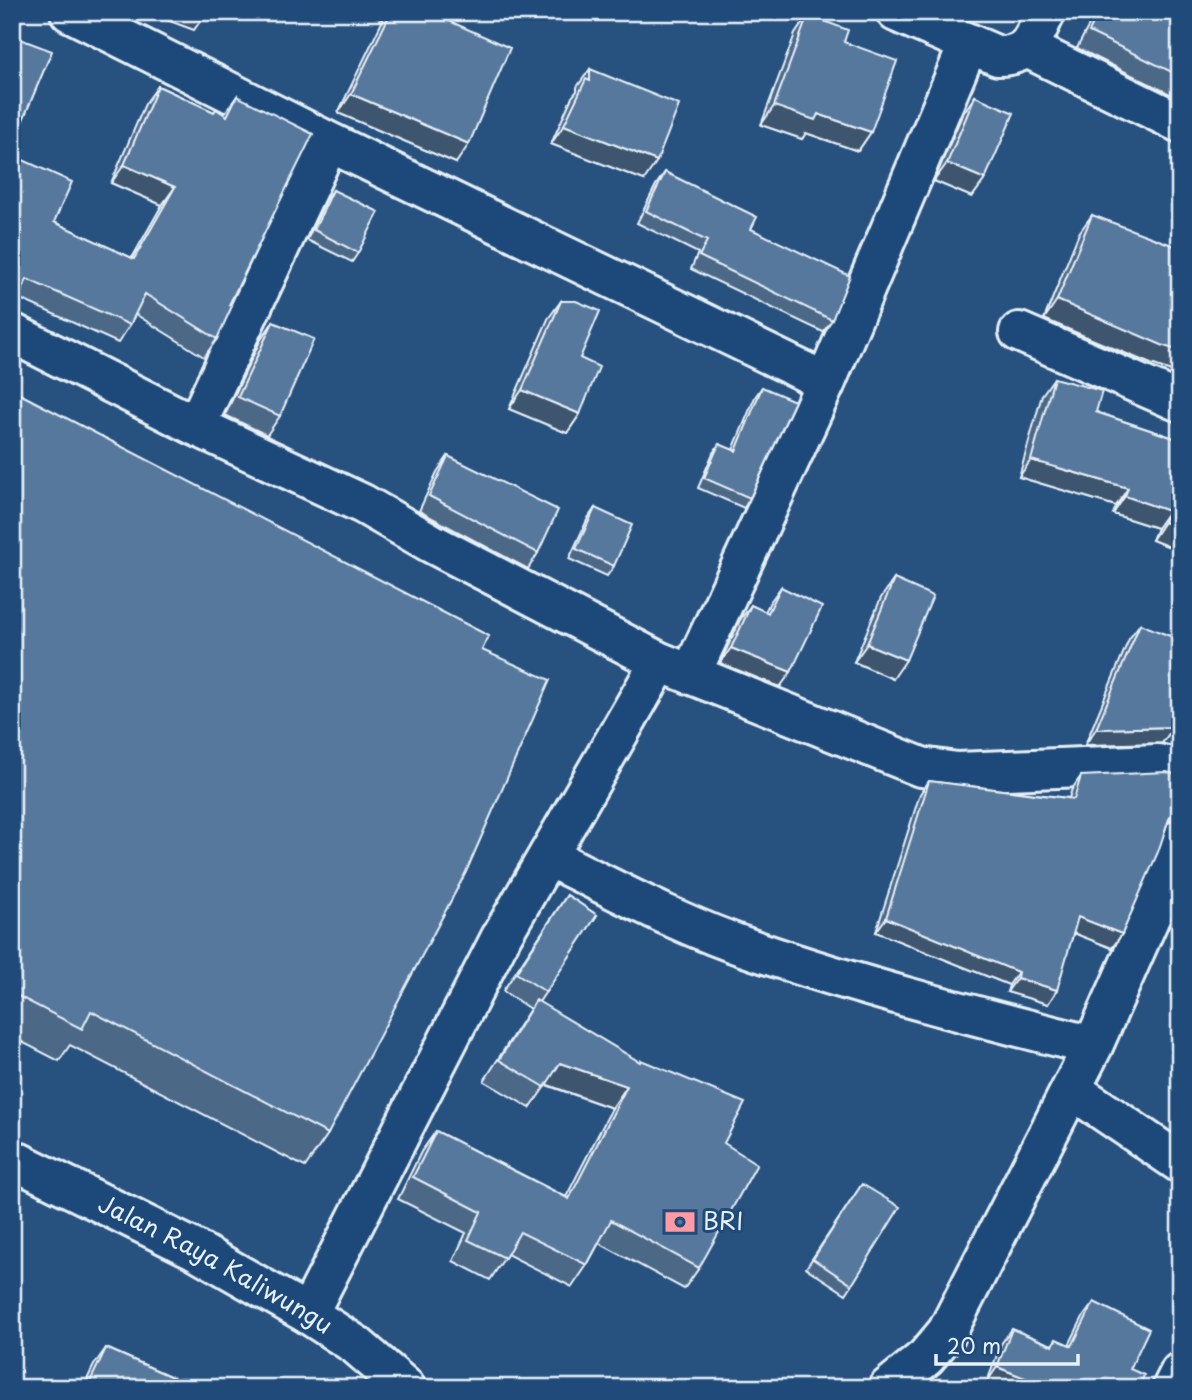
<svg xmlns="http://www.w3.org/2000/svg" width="1192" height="1400" viewBox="0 0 1192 1400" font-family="'Playpen Sans',sans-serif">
  <rect width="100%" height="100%" fill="#27517f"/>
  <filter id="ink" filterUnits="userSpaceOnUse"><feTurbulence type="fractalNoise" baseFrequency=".0143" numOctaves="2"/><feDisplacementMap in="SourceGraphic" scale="14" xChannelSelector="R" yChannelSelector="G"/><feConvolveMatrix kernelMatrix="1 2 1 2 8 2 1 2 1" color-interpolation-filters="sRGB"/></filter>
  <g filter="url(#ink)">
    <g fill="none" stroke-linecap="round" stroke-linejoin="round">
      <g stroke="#e8f1f8" stroke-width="44">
        <path id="street" d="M70,12L329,142L826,382
          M896,12L998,56C1031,56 1032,38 1046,12
          M1027,48L1180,123
          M1019,332L1180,402
          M12,333L196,426L363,504L431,543L660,662L921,767L957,772L1158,764L1180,769
          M196,426L329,142
          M691,674L826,382L969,43
          M549,857C617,891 684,927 757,951C867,989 980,1017 1093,1046
          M1071,1089L1180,1163
          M308,1314L501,937L660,662
          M888,1388L926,1357L947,1332L1093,1046L1169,874L1180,839
          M1172,1388L1180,1372"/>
      </g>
      <g stroke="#e8f1f8" stroke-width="44">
        <g id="primary">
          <path id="s1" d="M12,1159L194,1249L308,1314L356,1345L406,1388"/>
        </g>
      </g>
      <use href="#street" stroke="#1f4a7a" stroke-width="38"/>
      <use href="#primary" stroke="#1f4a7a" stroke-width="38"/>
    </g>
    <path fill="#4b6787" stroke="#e8f1f8" stroke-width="2" d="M366,12H429L456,163L338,113L383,20Z
      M1096,12H1180V99L1077,48Z
      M808,15L844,42L871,132L858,151L806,133L802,139L761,125L795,34Z
      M590,69L644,180L551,144L572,97L577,91V87Z
      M158,86L214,112L224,114L237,96L229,305L217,339L204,357L135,314L130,325L118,343L18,298L54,222L132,258L162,205L111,183L145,104Z
      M975,96L985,179L972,197L934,181L962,115Z
      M665,172L751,229L832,320L823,332L691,269L698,253L637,223L656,185Z
      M333,190L358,253L352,262L307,240L326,200Z
      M1092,215L1151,364L1044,319L1079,233Z
      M561,301L580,414L567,433L509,409L548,319Z
      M273,322L280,416L267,435L225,415L260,341Z
      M1054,378L1096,412L1180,440V551L1152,540L1157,528L1113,514L1116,506L1019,477L1042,395Z
      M762,387L750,498L744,508L698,488L713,453L719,444L733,450L755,397Z
      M12,390L482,650L328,1134L305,1167L70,1045L59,1061L12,1037Z
      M448,456L538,553L528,569L419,511L437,472Z
      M595,508L614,566L607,576L569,559L588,518Z
      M894,579L893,679L854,662L881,598Z
      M781,587L780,687L720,663L740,620L751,605L765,612L770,602Z
      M1140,624L1174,727L1162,743L1085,745L1129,639Z
      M1081,776L1167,823L1122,934L1112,948L1074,933L1048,1004L1007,992L1009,985L876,932L920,794L929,781L1069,798L1072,789Z
      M567,895L597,915L539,1002L724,1143L699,1268L684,1289L599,1243L587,1265L572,1287L507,1254L490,1280L453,1261L466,1233L398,1199L421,1152L436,1131L566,1197L612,1108L546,1085L530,1108L484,1081L530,1009L503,991Z
      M862,1184L852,1285L846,1294L806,1268Z
      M1094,1302L1130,1369L1139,1388H1001L987,1382L1001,1344L1012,1329L1052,1345L1056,1339L1069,1345L1083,1317Z
      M106,1348L197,1388H83L94,1365Z"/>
    <path fill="#3d546e" stroke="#e8f1f8" stroke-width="2" d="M163,12H179L201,20L194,30L159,17Z
      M351,94L469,144L456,163L338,113Z
      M774,106L818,114L871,132L858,151L806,133L802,139L761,125Z
      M564,125L657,161L644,180L551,144Z
      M947,163L985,179L972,197L934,181Z
      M124,165L175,187L162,205L111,183Z
      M20,294L12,306V297Z
      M1057,300L1180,351V374L1151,364L1044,319Z
      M522,390L580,414L567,433L509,409Z
      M1031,460L1128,488L1116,506L1019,477Z
      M1125,496L1169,511L1157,528L1113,514Z
      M1164,522L1180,528V551L1152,540Z
      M867,644L906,660L893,679L854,662Z
      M731,648L791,672L780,687L720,663Z
      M1174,727L1162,743L1085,745L1096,729Z
      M1078,917L1122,934L1112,948L1068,931Z
      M886,918L1018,972L1009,985L876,932Z
      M1017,978L1057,990L1048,1004L1007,992Z
      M560,1063L627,1086L612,1108L545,1084Z
      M997,1367L1038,1383L1035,1388H1001L987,1382Z"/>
    <path fill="#57789d" stroke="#e8f1f8" stroke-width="2" d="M179,12H204L201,20Z
      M391,12H429L510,48L469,144L351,94Z
      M1099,12H1180V76L1089,32Z
      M808,15L848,30L844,42L897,61L871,132L818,114L815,120L774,106Z
      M12,36L52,51L12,146Z
      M590,69L679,105L657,161L564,125L586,79L590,81Z
      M158,86L214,112L216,109L227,116L237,96L313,134L229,305L232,306L217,339L145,294L130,325L27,279L20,294L12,297V155L72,182L54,222L134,259L175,187L124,165Z
      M975,96L1014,113L985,179L947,163Z
      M665,172L757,217L751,229L850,276L832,320L699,256L707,241L646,211Z
      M333,190L379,212L358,253L314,230Z
      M1092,215L1180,248V351L1164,346L1057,300Z
      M561,301H576L600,311L580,358L599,367L580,414L522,390Z
      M273,322L314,339L280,416L238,397Z
      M1054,378L1102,391L1096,412L1180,440V528L1164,522L1169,511L1125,496L1128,488L1031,460Z
      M762,387L795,401L750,498L704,478L719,444L736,451Z
      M12,390L489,636L482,650L550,680L466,872L328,1134L91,1011L82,1029L12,993Z
      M448,456L558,510L538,553L429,496Z
      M595,508L632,525L614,566L576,549Z
      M894,579L933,596L906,660L867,644Z
      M781,587L822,607L791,672L731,648L751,605L768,613Z
      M1140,624L1180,640V713L1174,727L1096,729Z
      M1166,772L1180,775V805L1169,819L1158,852L1122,934L1078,917L1057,990L1017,978L1018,972L886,918L929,781L1074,799L1081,776Z
      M567,895L597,915L546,992L516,973Z
      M536,1000L640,1062L641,1060L745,1103L724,1143L757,1164L699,1268L611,1220L587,1265L520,1232L505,1258L468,1240L481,1212L413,1177L436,1131L569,1199L627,1086L560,1063L545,1087L499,1060Z
      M862,1184L900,1207L852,1285L813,1259Z
      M1094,1302L1149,1329L1130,1369L1144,1375L1139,1388H1038L1036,1387L1038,1383L997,1367L1012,1329L1053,1346L1056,1339L1072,1346Z
      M106,1348L197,1388H87Z"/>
  </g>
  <defs>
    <g id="bank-bare" transform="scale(2.415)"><path d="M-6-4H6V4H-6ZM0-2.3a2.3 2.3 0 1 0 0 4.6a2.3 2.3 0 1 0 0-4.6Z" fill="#ff9aa2" stroke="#1f4a7a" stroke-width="2.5" paint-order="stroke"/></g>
  </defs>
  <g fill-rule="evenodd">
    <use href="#bank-bare" x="680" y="1222"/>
  </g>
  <g text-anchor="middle" stroke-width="6" stroke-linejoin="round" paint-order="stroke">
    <g font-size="24" fill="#e8f1f8" stroke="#1f4a7a" text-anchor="start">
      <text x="703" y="1230">BRI</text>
    </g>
    <g font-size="24" fill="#e8f1f8" stroke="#1f4a7a">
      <text dy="8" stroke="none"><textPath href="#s1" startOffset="229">Jalan Raya Kaliwungu</textPath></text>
    </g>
  </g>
  <rect width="1192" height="1400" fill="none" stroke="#1f4a7a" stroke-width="42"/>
  <rect x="21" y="21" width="1150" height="1358" fill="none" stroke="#e8f1f8" stroke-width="2.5" filter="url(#ink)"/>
  <path d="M936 1354v10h142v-10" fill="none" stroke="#e8f1f8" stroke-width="3.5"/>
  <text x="947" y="1354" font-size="21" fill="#e8f1f8" stroke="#1f4a7a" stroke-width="5" paint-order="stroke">20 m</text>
</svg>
